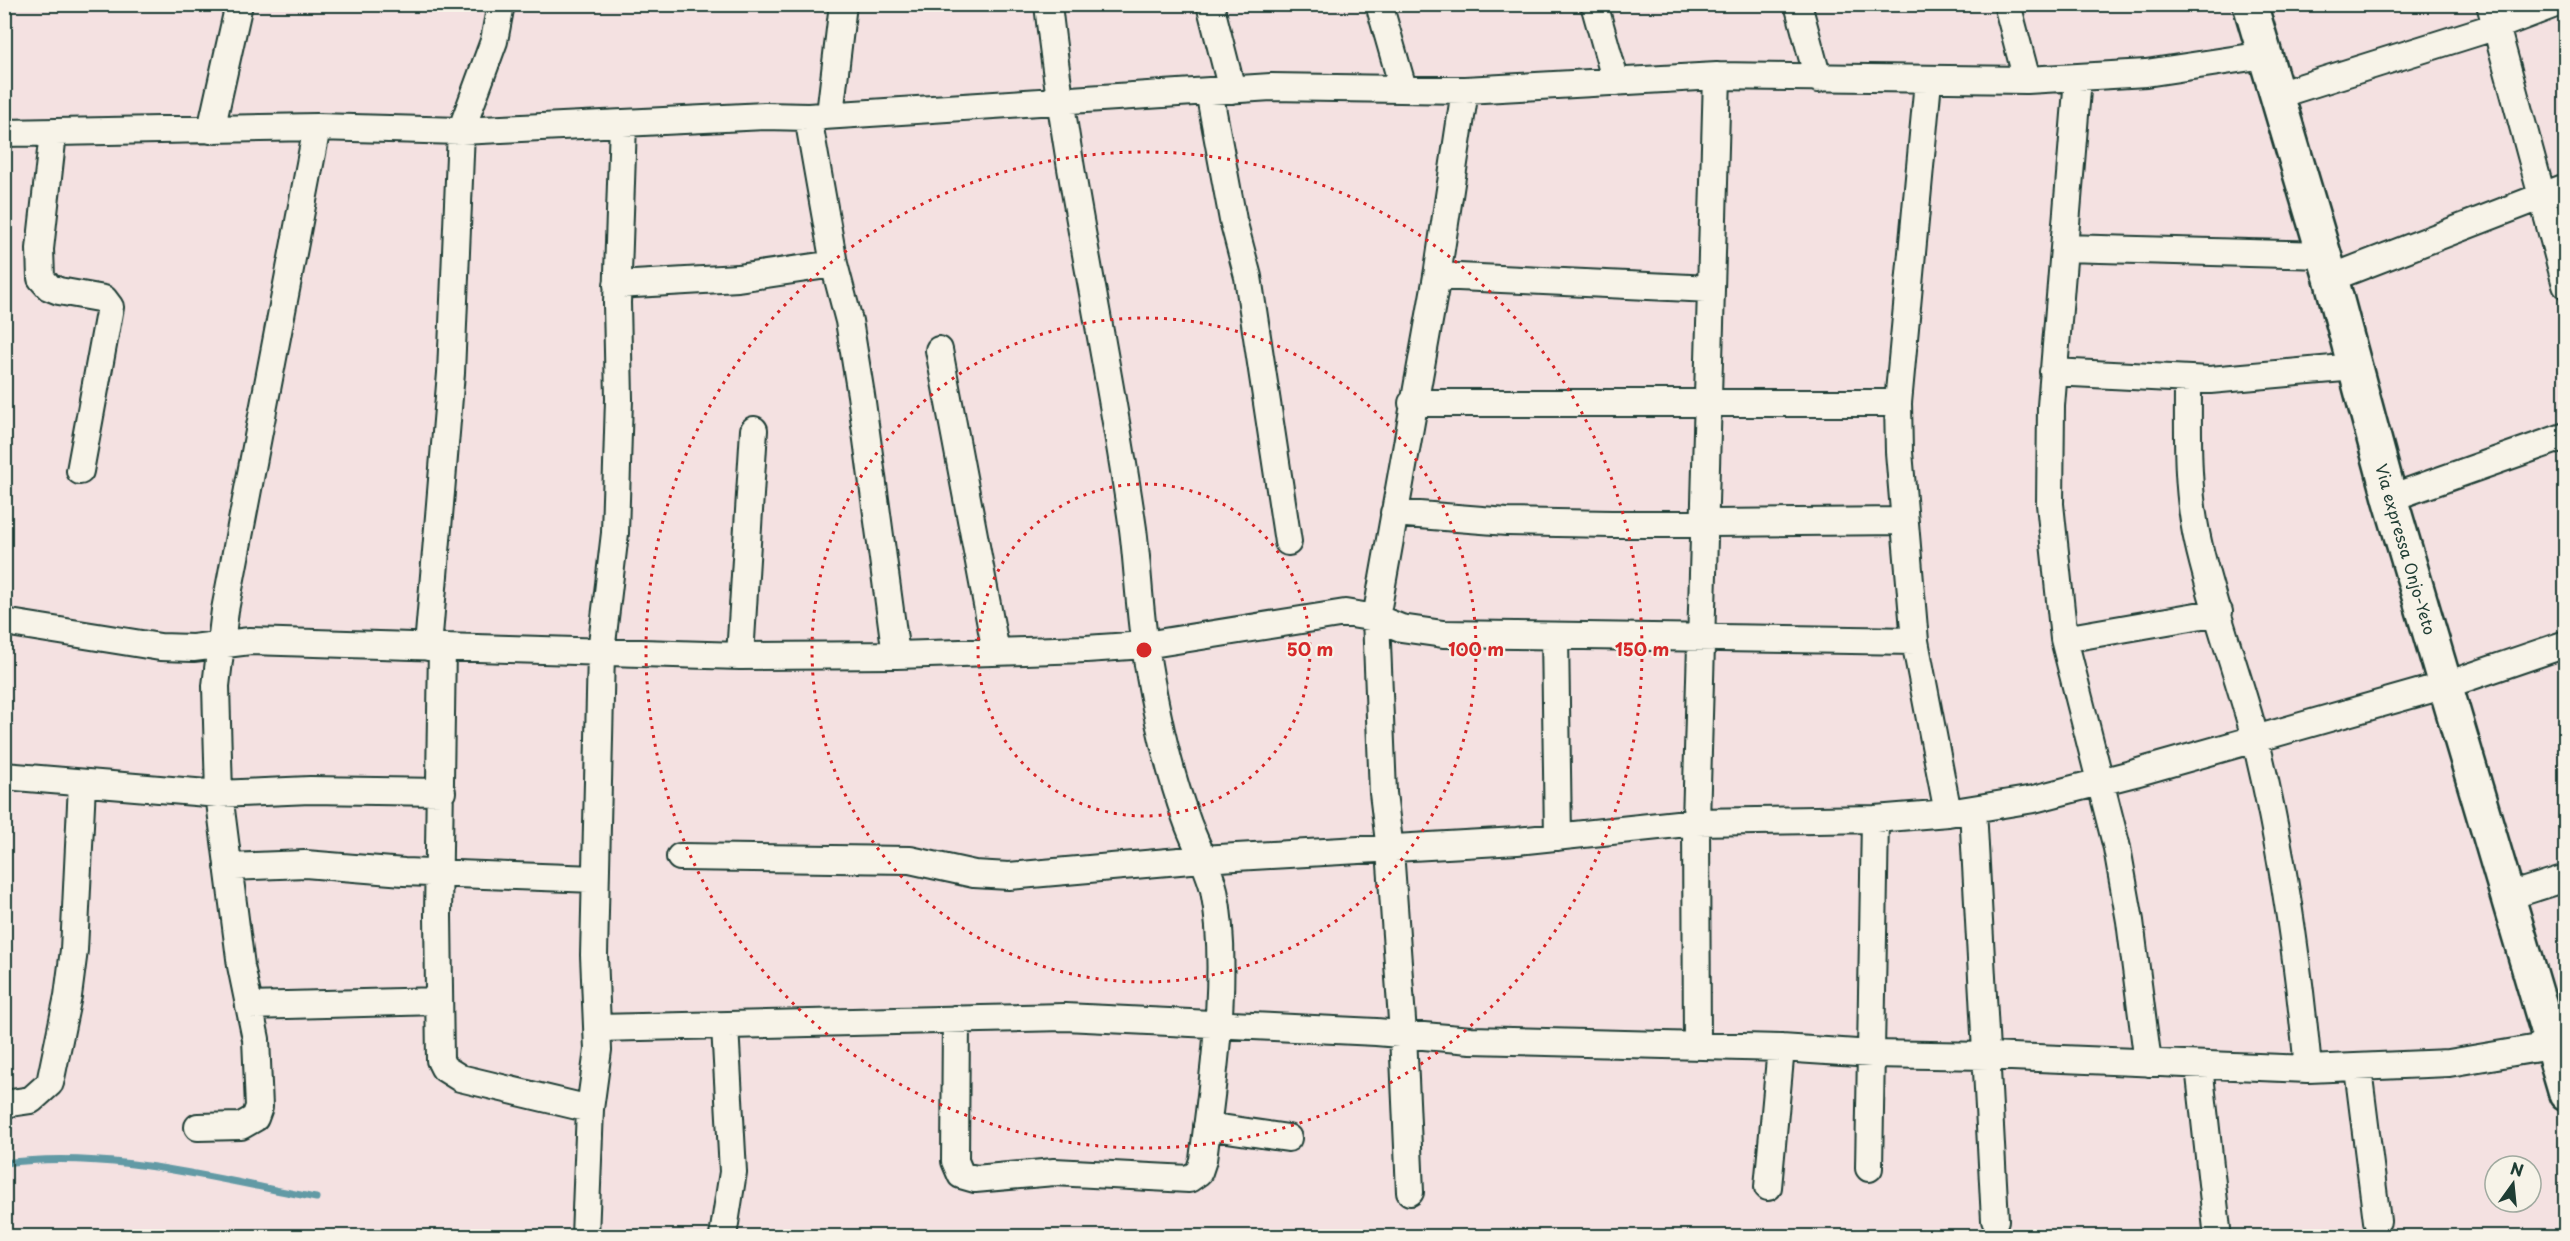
<svg xmlns="http://www.w3.org/2000/svg" width="2570" height="1241" viewBox="0 0 2570 1241" font-family="'Playpen Sans',sans-serif">
  <rect width="100%" height="100%" fill="#f4e1e1"/>
  <filter id="ink" filterUnits="userSpaceOnUse"><feTurbulence type="fractalNoise" baseFrequency=".0167" numOctaves="2"/><feDisplacementMap in="SourceGraphic" scale="12" xChannelSelector="R" yChannelSelector="G"/><feConvolveMatrix kernelMatrix="1 2 1 2 8 2 1 2 1" color-interpolation-filters="sRGB"/></filter>
  <g filter="url(#ink)">
    <g fill="none" stroke-linecap="round" stroke-linejoin="round">
      <path stroke="#629aa5" stroke-width="7" d="M4,1163C109,1149 215,1179 316,1198"/>
      <g stroke="#1f3d34" stroke-width="30">
        <path id="street" d="M1210,4L1232,90
          M1379,4L1403,88
          M1594,4L1616,82
          M1798,4L1818,79
          M2007,4L2027,80
          M2490,4L2566,285
          M2078,78L2051,406L2050,504L2064,639L2117,848L2130,921L2148,1063
          M1928,81L1898,403L1899,452L1915,641L1948,813
          M1209,91L1233,220L1248,277L1288,542
          M2277,95L2497,26L2555,4
          M830,114L843,4
          M808,117L834,264L849,321L861,395L896,655
          M211,130L239,4
          M4,133L317,127L461,131L765,116L808,117L1271,87L1465,90L1717,76L2027,80L2146,73L2265,55
          M53,133L40,249L41,278L49,287L59,291L104,299L110,307L80,471
          M2064,248L2324,255
          M1437,276L1711,289
          M2331,278L2566,187
          M617,285L738,278L834,264
          M939,350L996,652
          M2053,372L2210,380L2355,367
          M2188,380C2188,434 2186,489 2198,542C2213,609 2238,673 2255,738C2282,847 2298,958 2308,1069
          M1412,403H1898
          M2390,498L2566,436
          M1394,513L1507,522L1611,524L1904,521
          M4,622L160,647L193,648L250,641L740,656L896,655L1086,649L1145,645L1345,613L1376,618L1401,628L1443,634L1915,641
          M1555,636L1558,837
          M2064,639L2219,612
          M428,647L451,373L461,131L494,41L501,4
          M442,647L438,916L440,1060L444,1068L460,1078L590,1109
          M740,656L754,430
          M4,776L219,794L310,790L442,792
          M1973,809L1995,1220
          M680,857L910,860L974,874L1009,876L1202,859L1517,841L1696,822L1875,819L1948,813L2034,799L2135,773L2446,685L2566,644
          M228,867L305,864L404,872L595,879
          M2506,897L2566,878
          M249,1006L439,1001
          M956,1019L955,1161L961,1175L975,1179L1054,1172L1189,1179L1199,1172L1203,1160C1213,1079 1230,970 1214,890C1208,865 1194,842 1186,818C1166,763 1154,704 1145,646C1139,607 1138,568 1133,529C1108,353 1067,181 1048,4
          M598,1028L1065,1017L1376,1032L1471,1040L1781,1048L1872,1054L1988,1056L2308,1069L2449,1063L2550,1046
          M1697,1046L1696,822L1717,76
          M2199,1066L2217,1229
          M2358,1069L2377,1221
          M4,1104L31,1100L50,1083L68,996L74,950L82,784
          M1207,1126L1288,1138
          M198,1127L241,1126L255,1118L259,1107L256,1039L241,966L219,794L216,686L225,610L317,127
          M1869,1168L1875,819
          M1768,1187L1781,1048
          M1410,1192L1403,1034L1390,850L1383,793L1376,618L1437,276L1465,90
          M585,1236L590,1109L598,1050L594,955L601,652L615,533L619,399L617,303L623,123
          M723,1236L733,1172L725,1026"/>
      </g>
      <g stroke="#1f3d34" stroke-width="38">
        <g id="secondary">
          <path id="s1" d="M2250,4L2331,278L2390,498L2566,1094"/>
        </g>
      </g>
      <use href="#street" stroke="#f7f3e8" stroke-width="26"/>
      <use href="#secondary" stroke="#f7f3e8" stroke-width="33"/>
    </g>
  </g>
  <g fill="none" stroke="#d62828" stroke-width="3" stroke-dasharray="3 6">
    <circle cx="1144" cy="650" r="166"/>
    <circle cx="1144" cy="650" r="332"/>
    <circle cx="1144" cy="650" r="498"/>
  </g>
  <g text-anchor="middle" stroke-width="4.5" stroke-linejoin="round" paint-order="stroke">
    <g font-size="16" fill="#1f3d34" stroke="#f7f3e8">
      <text dy="6" stroke="none"><textPath href="#s1" startOffset="567">Via expressa Onjo-Yeto</textPath></text>
    </g>
  </g>
  <circle cx="1144" cy="650" r="9" fill="#d62828" stroke="#f7f3e8" stroke-width="3"/>
  <g font-size="18" text-anchor="middle" font-weight="bold" fill="#d62828" stroke="#f7f3e8" stroke-width="4.5" stroke-linejoin="round" paint-order="stroke">
    <text x="1310" y="656">50 m</text>
    <text x="1476" y="656">100 m</text>
    <text x="1642" y="656">150 m</text>
  </g>
  <rect width="2570" height="1241" fill="none" stroke="#f7f3e8" stroke-width="24"/>
  <rect x="12" y="12" width="2546" height="1217" fill="none" stroke="#1f3d34" stroke-width="2" filter="url(#ink)"/>
  <g transform="translate(2513 1184) rotate(15)"><circle r="28" fill="#f7f3e8" stroke="#a1aaa0" stroke-width="1.5"/>
  <path d="M0-4.5L10 22L0 15L-10 22Z" fill="#1f3d34"/>
  <text y="-9" font-size="16" font-weight="bold" text-anchor="middle" fill="#1f3d34">N</text>
  </g>
</svg>
